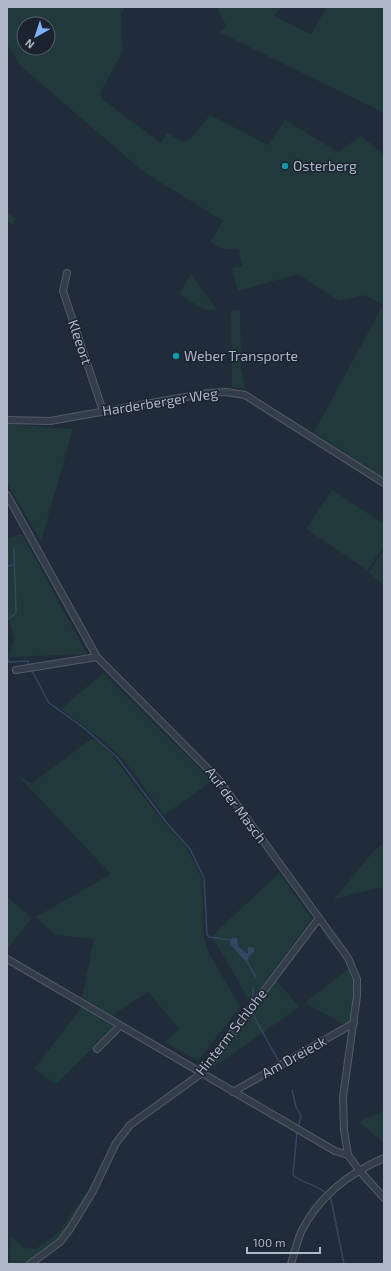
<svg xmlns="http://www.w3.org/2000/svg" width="391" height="1271" viewBox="0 0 391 1271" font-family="'Exo 2',sans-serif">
  <rect width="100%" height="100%" fill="#202c3a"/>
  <path fill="#22393b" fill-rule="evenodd" d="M7,7H126L121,13L123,51L100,93L102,99L161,143L167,133L183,142L190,139L210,115L268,145L285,120L338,152L361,136L384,155V479L314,432L383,305L364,295L339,301L298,274L238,291L232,268L242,266L239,250L221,248L210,242L223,221L141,170L20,65L7,44ZM24,24H48V48H24Z
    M217,7H282L274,16L311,34L327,7H381L384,12V113L219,32L223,29L226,25Z
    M7,212L16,219L12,225L7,221Z
    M191,274L217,310L203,309L179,294Z
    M231,310H240L241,368L245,389L232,387Z
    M7,424L73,429L41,541L7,483Z
    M332,490L384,524V546L367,570L306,529Z
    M22,534L87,654L9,657L14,640L9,618H7V539Z
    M384,549V585L369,573Z
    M103,673L212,781L164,815L124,760L106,743L61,709Z
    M93,738L108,750L160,818L186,847L201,877L204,937L208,951L240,1007L198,1061L165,1042L179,1029L148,992L111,1016L82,998L94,939L55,935L36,917L111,874L18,776L32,783Z
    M384,843V887L357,893L333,900L374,851Z
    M279,873L312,919L250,1002L212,936Z
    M7,897L32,918L7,949Z
    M349,968L354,983L352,1021L343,1024L305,1003Z
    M276,980L299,1007L207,1072L211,1064Z
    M82,1007L114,1027L56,1084L34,1069Z
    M384,1110V1143L359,1122Z
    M96,1179L68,1227L58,1239L25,1264H10L11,1236L24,1248L36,1249L58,1233Z"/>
  <path fill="#334763" d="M233,938H237L238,946L246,953H248V947L254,948V952L249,956L247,963L230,944V940Z"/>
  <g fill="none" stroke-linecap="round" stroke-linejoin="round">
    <path stroke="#334763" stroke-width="1.5" d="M7,566L15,565
      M7,620L16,613L14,548
      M7,627V647
      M7,659L9,662L28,661L29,666
      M31,669L49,703L84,728L117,757L166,822L190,849L204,878L207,934L209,937L230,940
      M247,962L256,977
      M253,997V988
      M252,1013L278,1060
      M292,1090L296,1107L301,1116L298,1128
      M297,1132L293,1175C302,1184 318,1184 327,1194
      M329,1197L331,1199L344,1264"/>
    <g stroke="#525b68" stroke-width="8">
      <path id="minor" d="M67,273L63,291L103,411
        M7,420L50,421L208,393L226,392L245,395L384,483
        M7,495L97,657L219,780L348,958L357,979V996L343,1097L344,1130L348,1155L359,1170L384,1198
        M16,670L97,657
        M7,959L335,1151L348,1155
        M97,1049L120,1026
        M233,1092L354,1023
        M30,1264L60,1242L70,1229L92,1193L116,1143L130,1125L202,1073L319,918
        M291,1264C294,1254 297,1242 301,1232C319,1196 348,1174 384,1158"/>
    </g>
    <use href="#minor" stroke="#343e4b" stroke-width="6"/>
  </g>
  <g fill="#0f9aa8" stroke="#1a232f" stroke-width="1.5">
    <circle cx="285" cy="166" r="4"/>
    <circle cx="176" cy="356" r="4"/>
  </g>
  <g text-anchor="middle" stroke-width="3" stroke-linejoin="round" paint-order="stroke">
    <g font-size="14" fill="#afb8c7" stroke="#1a232f" text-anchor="start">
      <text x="293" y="171">Osterberg</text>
      <text x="184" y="361">Weber Transporte</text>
    </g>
    <g font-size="14" fill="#afb8c7" stroke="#1a232f">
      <text transform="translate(80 342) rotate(71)" y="5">Kleeort</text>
      <text transform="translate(160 402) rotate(-9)" y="5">Harderberger Weg</text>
      <text transform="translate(236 805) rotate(53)" y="5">Auf der Masch</text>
      <text transform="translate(231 1032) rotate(-52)" y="5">Hinterm Schlohe</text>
      <text transform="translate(294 1057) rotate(-29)" y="5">Am Dreieck</text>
    </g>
  </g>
  <rect width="391" height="1271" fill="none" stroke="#afb8c7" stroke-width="16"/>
  <g transform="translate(36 36) rotate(219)"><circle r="19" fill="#1a232f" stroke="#565f6c"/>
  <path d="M0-3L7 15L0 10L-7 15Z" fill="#7fb1fc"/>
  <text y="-6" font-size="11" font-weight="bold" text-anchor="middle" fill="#afb8c7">N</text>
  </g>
  <path d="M247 1247v6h73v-6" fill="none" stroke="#afb8c7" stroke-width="2"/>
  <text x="253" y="1247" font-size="12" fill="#afb8c7" stroke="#1a232f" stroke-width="3" paint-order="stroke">100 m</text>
</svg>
